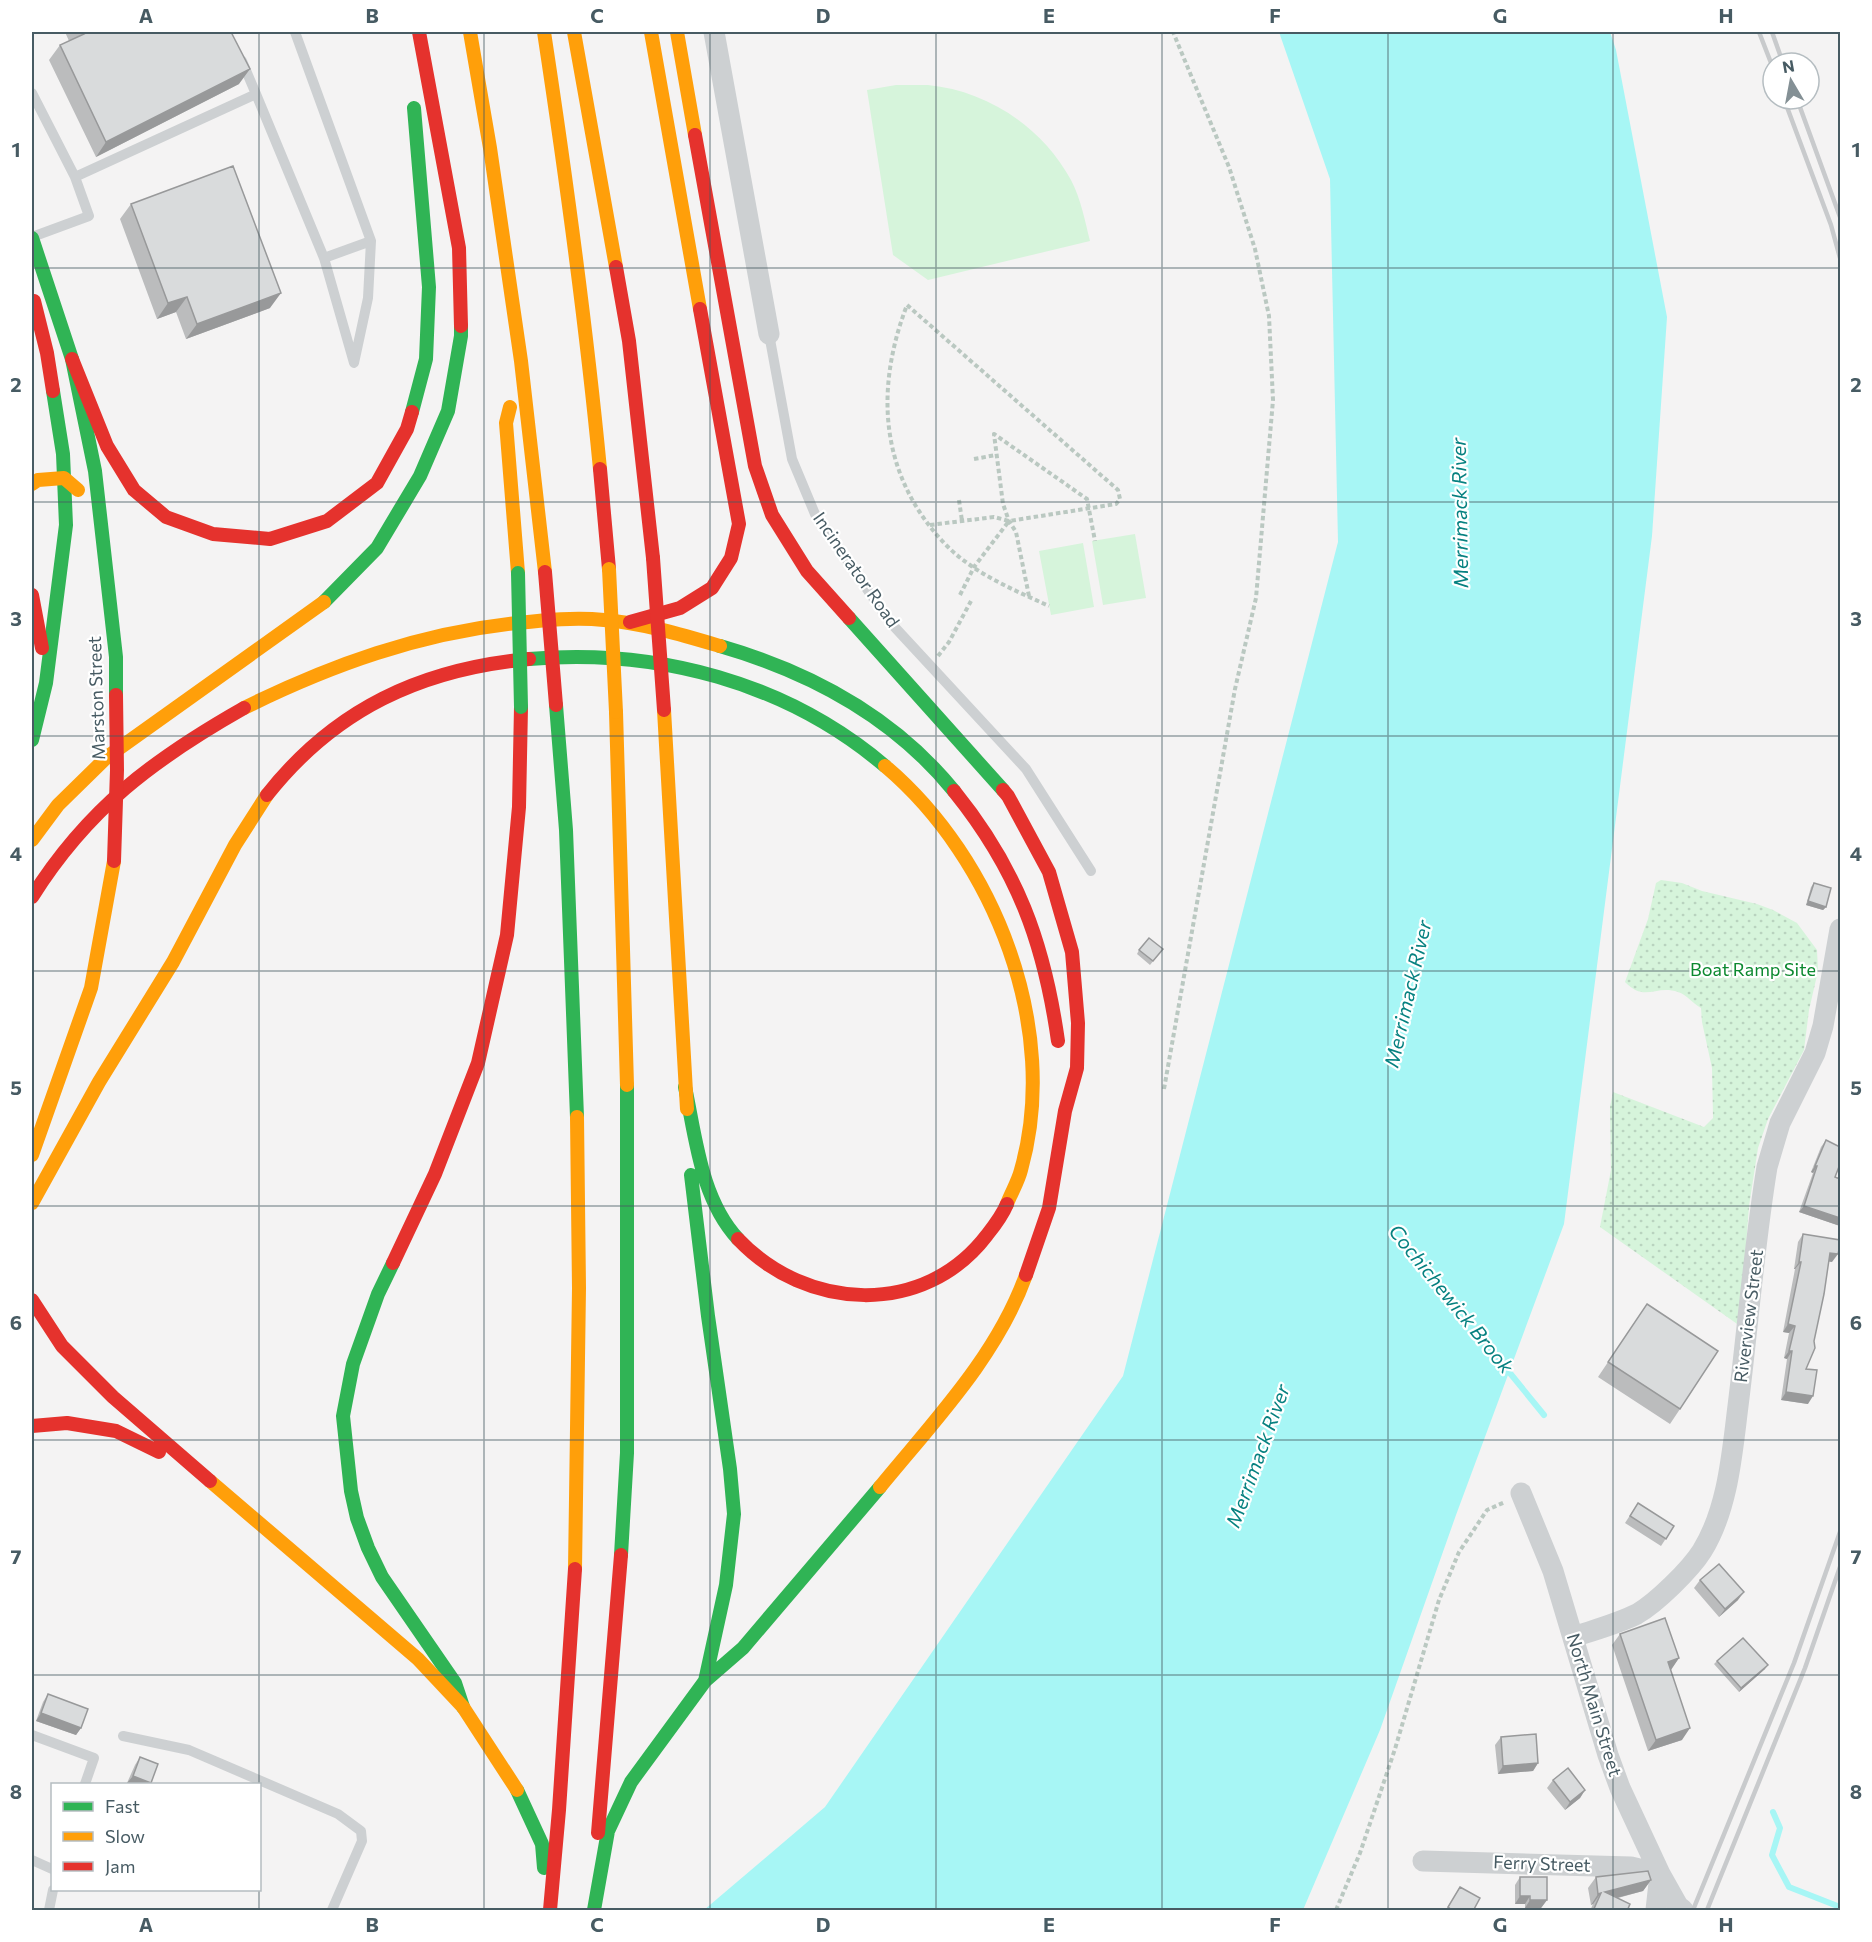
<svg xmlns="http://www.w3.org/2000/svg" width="1872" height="1942" viewBox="0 0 1872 1942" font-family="Commissioner,sans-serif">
  <defs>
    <pattern id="grass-dots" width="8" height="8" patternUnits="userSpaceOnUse" patternTransform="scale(1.5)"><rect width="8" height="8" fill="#d6f4db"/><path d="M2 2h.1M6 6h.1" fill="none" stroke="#b9d3bf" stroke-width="1.8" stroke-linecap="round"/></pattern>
  </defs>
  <rect width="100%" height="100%" fill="#f4f3f3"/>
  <path fill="url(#grass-dots)" d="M1661,880L1682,883L1702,891L1757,904L1773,910L1797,923L1817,950L1818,971L1809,1010L1804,1050L1768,1119L1758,1148L1749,1206L1740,1326L1600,1227L1611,1170L1610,1107L1613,1092L1704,1127L1713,1118L1712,1068L1702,1022L1701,1008C1692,1003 1687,995 1678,992C1656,984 1645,1003 1625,982L1648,919L1656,883Z"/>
  <path fill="#d6f4db" d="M896,85C906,85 917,85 928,85C988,91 1042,127 1071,180C1081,199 1085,221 1090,241L928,280L893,255L867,90Z
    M1135,534L1146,598L1103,605L1092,541Z
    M1083,543L1094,607L1051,615L1039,551Z"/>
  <path fill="#a7f6f5" d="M1279,32H1610L1616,50L1667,317L1652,536L1564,1224L1456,1515L1380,1730L1303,1910H704L825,1807L1123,1376L1338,542L1330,179Z"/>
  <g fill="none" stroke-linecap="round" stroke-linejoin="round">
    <path stroke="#a7f6f5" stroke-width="6" d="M1505,1367L1544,1415
      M1773,1812L1780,1828L1772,1855L1789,1887L1840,1907"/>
    <path stroke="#bac8c1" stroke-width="4" stroke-dasharray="4.5 3" stroke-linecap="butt" d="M974,459L996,455
      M959,500L962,521
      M930,525L994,517L1009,521L1116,504L1120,499L1118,490L907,305C874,391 880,477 947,546C975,574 1014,590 1049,606
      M960,595L974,567L1009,521
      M1029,596L1016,532L1009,521L1003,504L994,434L1087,499L1095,541
      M938,656L949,642L971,601
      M1164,1089L1235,689L1256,598L1273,400L1269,316L1255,249L1229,167L1173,32
      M1336,1910L1360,1853L1395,1749L1439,1600L1459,1552L1487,1510L1505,1502"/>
    <path stroke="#cdd0d2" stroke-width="10" d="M242,61L256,94
      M32,93L75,177
      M32,237L89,216L75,177L256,94L324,258L354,363L368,298L371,241L295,32
      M324,258L371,241
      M769,334L792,459L815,514L889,621L1026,769L1091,871
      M32,1735L94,1758L85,1784
      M123,1736L189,1750L338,1814L361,1831L362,1841L332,1910
      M32,1860L52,1869
      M49,1910L53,1890"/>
    <path stroke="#cdd0d2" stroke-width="21" d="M714,32L769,334
      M1521,1493L1553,1571L1608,1755L1620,1788L1660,1874L1678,1906L1683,1910
      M1573,1637C1594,1630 1617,1624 1637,1614C1656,1603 1690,1570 1702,1551C1728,1509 1732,1454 1738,1406C1748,1326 1754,1246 1767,1167L1780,1123L1815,1053L1823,1026L1840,929
      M1423,1861L1631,1867L1660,1874
      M1656,1910L1660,1874"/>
    <path stroke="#30b455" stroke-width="14" d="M32,238L72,359L95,471L116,657V695
      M412,412L426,359L429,287L414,108
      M324,602L377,548L420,476L448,411L461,336V326
      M849,618L1003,790
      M720,646C810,672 894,717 954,791
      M529,659C657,648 786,682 885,766
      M556,705L566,830L577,1117
      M32,740L46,683L66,525L63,454L53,391
      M685,1087C696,1139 701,1199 738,1239
      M691,1175L708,1316L730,1469L734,1514L726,1585L705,1681
      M393,1263L378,1294L353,1364L343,1416L351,1491L357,1518L368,1548L382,1577L455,1683L463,1707
      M621,1555L627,1453V1085
      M517,1790L542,1844L544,1868
      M594,1910L608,1831L631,1782L705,1681L743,1648L880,1487"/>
    <path stroke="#ff9f0a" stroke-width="14" d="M470,32L490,148L521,361L545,572
      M544,32C566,177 586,323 600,469
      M574,32L616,267
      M651,32L700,309
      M677,32L695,135
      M510,407L506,423L518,573
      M32,484L38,480L64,478L78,490
      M244,708C331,665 420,633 517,623C546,620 576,617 604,620C643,623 683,635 720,646
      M664,710L687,1109
      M616,712L627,1085
      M885,766C995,859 1061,1029 1021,1170C1018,1182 1011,1193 1007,1204
      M32,840L58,805L107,757L324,602
      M32,1155L91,988L114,861
      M32,1203L99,1082L173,962L235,845L267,795
      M210,1481L418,1659L463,1707L517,1790
      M880,1487C934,1421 997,1356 1026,1275
      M575,1569L579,1288L577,1117"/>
    <path stroke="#e5322d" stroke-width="14" d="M419,32L459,248L461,326
      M695,135L755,466L772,515L807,571L849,618
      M616,267L629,341L653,558
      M34,301L47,353L53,391
      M72,359L107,446L134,490L166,517L213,534L270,539L327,521L377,483L407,429L412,412
      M600,469L609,569
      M32,595L42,648
      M630,622L680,608L712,588L731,558L739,524L700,309
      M1003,790L1008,796L1049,872L1072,952L1078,1023L1077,1068L1065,1111L1049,1208L1026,1275
      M954,791C1017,869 1044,942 1058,1041
      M267,795C335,709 421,669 529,659
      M32,897C88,808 154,759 244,708
      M738,1239C806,1311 924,1318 987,1235C995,1225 1002,1216 1007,1204
      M393,1263L435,1174L478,1063L507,935L519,807L521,707
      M32,1300L62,1346L113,1397L210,1481
      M32,1426L67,1423L116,1431L159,1452
      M598,1833L621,1555
      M550,1910L559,1810L575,1569"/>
    <path stroke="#c8cacc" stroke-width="4.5" d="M1759,32L1773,68
      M1772,32L1783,63
      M1784,99L1831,225L1840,258
      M1797,99L1840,217
      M1693,1910L1794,1663L1840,1532
      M1707,1910L1805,1668L1840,1567"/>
    <path stroke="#30b455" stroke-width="14" d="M518,573L521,707"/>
    <path stroke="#ff9f0a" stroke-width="14" d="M609,569L616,712"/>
    <path stroke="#e5322d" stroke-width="14" d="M653,558L664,710
      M545,572L556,705
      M114,861L117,770L116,695"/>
  </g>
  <path fill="#bbbcbd" d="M65,32H231L239,84L96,157L49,60L60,45L69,41Z
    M131,204L270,308L186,339L176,312L157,319L120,219Z
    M1814,883L1826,907L1823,910L1806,905L1811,887Z
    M1163,949L1150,965L1137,954L1139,950Z
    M1826,1140L1835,1177L1839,1189L1840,1190V1226L1799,1212L1813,1173L1811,1172L1821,1147Z
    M1803,1234L1832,1262L1829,1261L1806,1369L1808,1404L1781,1400L1787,1359L1784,1358L1789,1333L1783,1332L1795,1269H1794L1798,1242Z
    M1647,1304L1680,1409L1670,1424L1598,1377Z
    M1638,1503L1674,1526L1661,1546L1625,1523Z
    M1700,1580L1738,1600L1719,1617L1694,1588Z
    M1620,1634L1679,1658L1670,1670L1682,1740L1648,1751L1612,1645Z
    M1717,1661L1765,1669L1739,1692L1714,1664Z
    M48,1694L81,1728L76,1735L36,1721L43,1702Z
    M1501,1737L1538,1763L1533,1771L1498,1774L1495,1745Z
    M140,1757L151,1783L150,1785H131L127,1783L135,1765Z
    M1553,1780L1585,1790L1580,1798L1565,1810L1547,1788Z
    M1520,1877L1547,1900L1541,1908H1525V1904H1515V1885Z
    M1596,1877L1651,1880L1643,1891L1618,1898L1627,1911H1590L1593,1904L1591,1905L1588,1888Z
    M1460,1887L1473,1911H1445Z"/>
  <path fill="#98999a" d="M250,69L239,84L96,157L106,142Z
    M281,293L270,308L186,339L197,324Z
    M187,297L176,312L157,319L168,303Z
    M1808,901L1826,907L1823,910L1806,905Z
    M1815,1166H1817L1813,1173L1811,1172Z
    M1804,1206L1840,1218V1226L1799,1212Z
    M1830,1253L1838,1254L1832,1262L1825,1261Z
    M1799,1262H1801L1795,1269H1794Z
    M1788,1324L1795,1326L1789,1333L1783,1332Z
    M1789,1351H1792L1787,1359L1784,1358Z
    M1786,1392L1813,1396L1808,1404L1781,1400Z
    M1744,1592L1738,1600L1719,1617L1725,1609Z
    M1679,1658L1671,1670L1660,1674L1668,1662Z
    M1768,1665L1765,1669L1739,1692L1741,1688Z
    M41,1713L81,1728L76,1735L36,1721Z
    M1690,1728L1682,1740L1648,1751L1656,1740Z
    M1538,1763L1533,1771L1498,1774L1503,1766Z
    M133,1776L151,1783L150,1785H131L127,1783Z
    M1585,1790L1580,1798L1565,1810L1570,1802Z
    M1651,1880L1643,1891L1597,1903L1605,1892Z
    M1601,1893L1593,1904L1591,1905L1598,1894Z
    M1520,1896H1530L1525,1904H1515Z
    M1530,1900H1547L1541,1908H1525Z"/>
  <path fill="#d9dbdc" stroke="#98999a" stroke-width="1.5" d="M82,32H231L250,69L106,142L60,45L84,34Z
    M233,166L281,293L197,324L187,297L168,303L131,204Z
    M1814,883L1831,888L1826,907L1808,901Z
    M1149,938L1163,949L1153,961L1139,950Z
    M1826,1140L1840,1147V1164L1835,1177L1840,1179V1185L1839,1189L1840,1190V1218L1804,1206L1817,1166H1815Z
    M1803,1234L1840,1240V1246L1838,1254L1830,1253L1824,1294L1814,1341L1815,1348L1806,1369L1817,1370L1813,1396L1786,1392L1792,1351H1789L1795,1326L1788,1324L1801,1262H1799Z
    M1647,1304L1718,1351L1680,1409L1608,1362Z
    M1638,1503L1674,1526L1666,1539L1630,1516Z
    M1719,1564L1744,1592L1725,1609L1700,1580Z
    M1665,1618L1679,1658L1668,1662L1690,1728L1656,1740L1620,1634Z
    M1743,1638L1768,1665L1741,1688L1717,1661Z
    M48,1694L88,1709L81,1728L41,1713Z
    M1536,1734L1538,1763L1503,1766L1501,1737Z
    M140,1757L158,1764L151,1783L133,1776Z
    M1568,1768L1585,1790L1570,1802L1553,1780Z
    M1648,1871L1651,1880L1605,1892L1630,1904L1627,1911H1593L1601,1893L1598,1894L1596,1877Z
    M1520,1877H1547V1900H1530V1896H1520Z
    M1460,1887L1480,1898L1473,1911H1451L1452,1910L1448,1907Z"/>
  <path fill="none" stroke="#475b63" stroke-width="1.5" stroke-opacity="0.55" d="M259,32V1784M484,32V1910M710,32V1910M936,32V1910M1162,32V1910M1388,32V1910M1613,32V1910M32,268H1840M32,502H1840M32,736H1840M32,971H1840M32,1206H1840M32,1440H1840M32,1675H1840M259,1890V1910"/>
  <g text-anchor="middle" stroke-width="4.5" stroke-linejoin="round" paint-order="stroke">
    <g font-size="18" fill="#475b63" stroke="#fff">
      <text transform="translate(856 570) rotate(55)" y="6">Incinerator Road</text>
      <text transform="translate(97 698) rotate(-92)" y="6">Marston Street</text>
      <text transform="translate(1749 1316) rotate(-83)" y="6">Riverview Street</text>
      <text transform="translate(1594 1705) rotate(73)" y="6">North Main Street</text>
      <text transform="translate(1542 1864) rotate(2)" y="6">Ferry Street</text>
    </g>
    <g font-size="18" fill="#0c8930" stroke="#fff">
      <text x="1753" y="976">Boat Ramp Site</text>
    </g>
    <g font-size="20" font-style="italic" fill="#068180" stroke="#fff">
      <text transform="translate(1460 513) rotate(-91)" y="7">Merrimack River</text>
      <text transform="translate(1408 994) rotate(-77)" y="7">Merrimack River</text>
      <text transform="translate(1451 1299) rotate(51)" y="7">Cochichewick Brook</text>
      <text transform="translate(1258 1456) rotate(-70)" y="7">Merrimack River</text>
    </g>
  </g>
  <rect width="1872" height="1942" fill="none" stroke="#ffffff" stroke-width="66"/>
  <rect x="51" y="1783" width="210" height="108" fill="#ffffff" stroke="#b5bdc1" stroke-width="1.5"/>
  <rect x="63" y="1802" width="30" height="9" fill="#30b455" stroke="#b5bdc1" stroke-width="1.5"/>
  <text x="105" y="1813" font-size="18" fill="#475b63">Fast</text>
  <rect x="63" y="1832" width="30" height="9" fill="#ff9f0a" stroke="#b5bdc1" stroke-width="1.5"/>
  <text x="105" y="1843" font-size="18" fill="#475b63">Slow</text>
  <rect x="63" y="1862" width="30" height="9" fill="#e5322d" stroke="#b5bdc1" stroke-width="1.5"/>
  <text x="105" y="1873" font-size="18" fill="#475b63">Jam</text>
  <g transform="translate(1791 81) rotate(350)"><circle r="28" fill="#ffffff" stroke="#b5bdc1" stroke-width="1.5"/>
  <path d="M0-4.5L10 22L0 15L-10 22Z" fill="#849095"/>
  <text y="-9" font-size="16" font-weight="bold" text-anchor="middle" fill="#475b63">N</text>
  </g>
  <rect x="33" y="33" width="1806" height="1876" fill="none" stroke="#475b63" stroke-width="2"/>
  <g font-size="20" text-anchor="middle" font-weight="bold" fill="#475b63">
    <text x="146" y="23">A</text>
    <text x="372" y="23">B</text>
    <text x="597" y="23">C</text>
    <text x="823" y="23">D</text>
    <text x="1049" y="23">E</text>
    <text x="1275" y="23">F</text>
    <text x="1500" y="23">G</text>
    <text x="1726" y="23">H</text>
    <text x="16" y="157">1</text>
    <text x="1856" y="157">1</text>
    <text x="16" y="392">2</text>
    <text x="1856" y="392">2</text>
    <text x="16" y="626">3</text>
    <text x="1856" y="626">3</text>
    <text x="16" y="861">4</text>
    <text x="1856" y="861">4</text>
    <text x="16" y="1095">5</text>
    <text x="1856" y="1095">5</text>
    <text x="16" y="1330">6</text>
    <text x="1856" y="1330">6</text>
    <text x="16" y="1564">7</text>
    <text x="1856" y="1564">7</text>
    <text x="16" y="1799">8</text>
    <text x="1856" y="1799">8</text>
    <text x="146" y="1932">A</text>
    <text x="372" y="1932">B</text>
    <text x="597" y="1932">C</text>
    <text x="823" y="1932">D</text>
    <text x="1049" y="1932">E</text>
    <text x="1275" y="1932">F</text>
    <text x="1500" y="1932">G</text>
    <text x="1726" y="1932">H</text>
  </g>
</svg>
